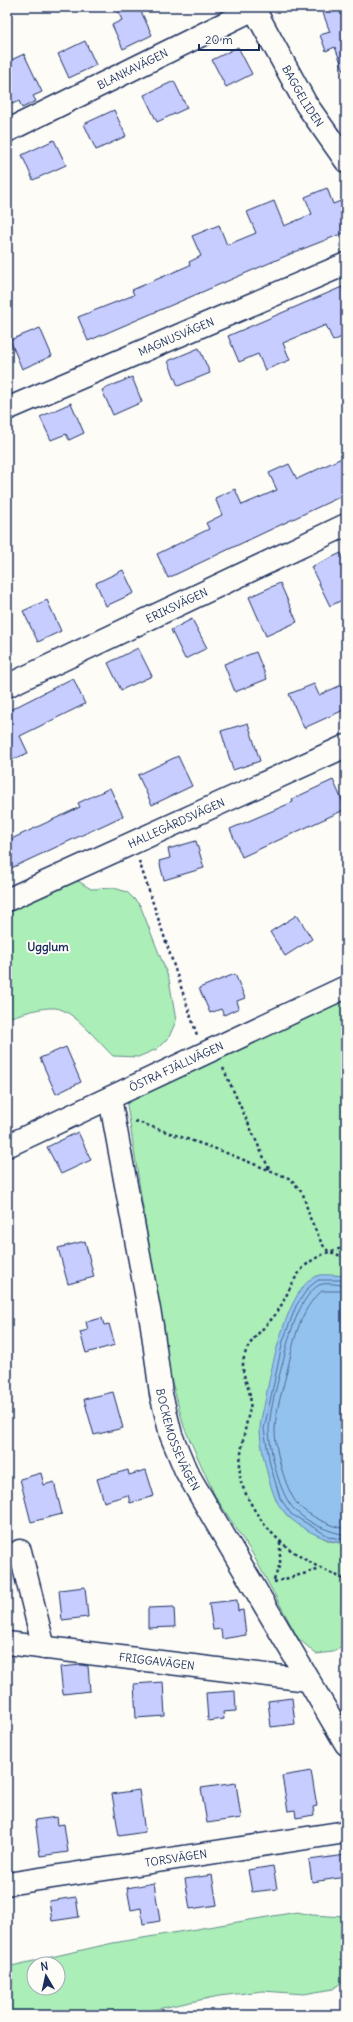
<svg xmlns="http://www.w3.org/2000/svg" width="353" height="2022" viewBox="0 0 353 2022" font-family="Delius,sans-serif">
  <rect width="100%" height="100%" fill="#fdfcf7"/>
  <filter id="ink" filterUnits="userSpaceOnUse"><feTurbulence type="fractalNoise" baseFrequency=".025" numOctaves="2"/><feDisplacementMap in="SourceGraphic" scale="8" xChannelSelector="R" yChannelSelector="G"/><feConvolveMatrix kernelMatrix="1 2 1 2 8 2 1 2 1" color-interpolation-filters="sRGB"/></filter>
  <g filter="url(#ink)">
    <path fill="#abeeb7" stroke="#638e8a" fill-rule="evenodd" d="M63,880L78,881L91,889L114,888L127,892L140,905L169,979L176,1021L169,1037L157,1049L138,1057L113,1056C100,1044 73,1009 55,1008C40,1007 22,1014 7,1018V904Z
      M346,992V1276L332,1275L260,1429L266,1465L276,1500L288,1517L329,1541L346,1544V1645L333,1652L316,1654L298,1638L252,1553L215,1496L184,1427L167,1363L127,1105L130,1096Z
      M297,1912L312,1915L346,1917V1979L333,1989L304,1994L263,1991L219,1996L129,2015H85L75,2012L47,2015H7V1967L113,1943ZM34,1964H58V1988H34Z"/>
    <path fill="#94c2ee" stroke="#6487b4" d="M332,1275L346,1276V1544C321,1540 288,1524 276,1500C269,1485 260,1446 260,1429C260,1421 263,1411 265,1402C270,1374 287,1286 317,1276C321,1274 327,1275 332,1275Z"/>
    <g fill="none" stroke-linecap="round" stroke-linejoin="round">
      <path stroke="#4b6a98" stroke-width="1" d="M346,1280H318L308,1288L296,1306L283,1341L264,1429L270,1464L280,1498L291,1514L330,1537L346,1540
        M346,1285C338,1285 326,1282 319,1285C300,1296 288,1338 284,1358C279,1377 269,1412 269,1430C270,1451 279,1495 295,1510C307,1523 329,1532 346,1535
        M346,1291H322C300,1308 294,1341 288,1367C284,1385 275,1412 275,1430C275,1450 285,1489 298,1505C307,1515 332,1527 346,1529"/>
    </g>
    <path fill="#c8cdff" stroke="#1b2f5e" d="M116,7H139L152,35L123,49L112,25L122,20Z
      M339,7H346V71H344L335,47L326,51L320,35L330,32L323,13Z
      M85,41L96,65L69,78L58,54Z
      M238,47L252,74L226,87L212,60Z
      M24,54L42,92L33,96L36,101L22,108L19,101L12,104L7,94V62Z
      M174,81L187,108L157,122L144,95Z
      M114,110L126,136L96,150L84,124Z
      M54,140L66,165L33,180L22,155Z
      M327,188L333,204L346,199V232L295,252L88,341L78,317L134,295L132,290L190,265L189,262L201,256L192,236L219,225L227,245L256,233L247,212L274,201L284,226L312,214L305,197Z
      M342,287L346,297V335L333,341L326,325L283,343L290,360L265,370L258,354L239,362L228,336Z
      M40,328L52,356L22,369L10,340Z
      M199,348L210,373L178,386L168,361Z
      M132,377L142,402L113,415L102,390Z
      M71,403L84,433L69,440L66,434L51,440L40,417Z
      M346,456V494L168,578L157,554L209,529L206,523L222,515L215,498L235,489L242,505L277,490L269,473L289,464L297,479Z
      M341,553L346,563V598L330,606L311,567Z
      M123,570L134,593L106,606L96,583Z
      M280,583L297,622L266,636L249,597Z
      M47,600L61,631L38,642L23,611Z
      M192,619L207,648L185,659L171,630Z
      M138,648L152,676L121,690L108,663Z
      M256,652L267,679L235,692L224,664Z
      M73,678L85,704L20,736L28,753L7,762V708L8,711Z
      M346,683V709L304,728L289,694L314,684L319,695Z
      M248,723L260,761L233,770L221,731Z
      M178,756L192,786L152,805L138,775Z
      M333,780L346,809L242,857L230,829L293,802L292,799Z
      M110,788L123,816L7,870V841L80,807L78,803Z
      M196,841L204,868L164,880L159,861L170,858L168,849Z
      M297,915L312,939L285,956L270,932Z
      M235,974L245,998L237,1001L239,1008L224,1015L221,1009L210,1013L199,988Z
      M66,1047L81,1082L56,1094L40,1058Z
      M78,1132L91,1160L61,1174L47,1147Z
      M85,1241L94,1277L68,1284L58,1248Z
      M102,1318L104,1325L109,1324L115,1345L86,1353L80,1332L88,1330L86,1322Z
      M113,1392L123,1428L94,1435L84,1399Z
      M128,1470L129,1475L146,1470L154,1496L130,1503L128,1495L104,1502L97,1479Z
      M41,1473L44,1485L54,1482L62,1514L31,1522L20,1479Z
      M85,1587L88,1617L62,1620L59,1590Z
      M237,1600L238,1611L243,1610L246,1635L222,1639L221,1629L213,1630L209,1603Z
      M174,1607L175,1627L148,1628V1608Z
      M81,1665L88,1666L90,1691L63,1694L60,1667Z
      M163,1682L165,1716L136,1718L134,1684Z
      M235,1691L236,1711L223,1712L224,1719L208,1721L206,1693Z
      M292,1698L295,1724L271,1727L268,1701Z
      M311,1771L317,1806L313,1807L314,1815L296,1818L295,1810L288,1811L282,1776Z
      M236,1783L241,1818L207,1823L201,1788Z
      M139,1790L145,1832L119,1836L112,1794Z
      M57,1817L58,1825L64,1824L68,1852L40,1856L35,1820Z
      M346,1855V1877L312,1882L309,1860Z
      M273,1866L277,1889L252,1892L248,1870Z
      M212,1875L217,1905L190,1909L185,1879Z
      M154,1883L160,1921L143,1924L141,1908L131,1910L127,1888Z
      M76,1897L79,1917L52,1921L49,1901Z"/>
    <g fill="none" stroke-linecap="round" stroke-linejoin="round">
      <g stroke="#1b2f5e" stroke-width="25">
        <g id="minor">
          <path id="s1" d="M253,7L306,104L346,161"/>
          <path id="s2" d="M7,131L258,7"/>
          <path id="s3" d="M7,409L346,264"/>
          <path id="s4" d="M7,686L346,525"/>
          <path id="s5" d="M7,900L346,746"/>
          <path id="s6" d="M110,1098L152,1326L161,1394L171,1435L186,1471L346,1744"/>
          <path id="s7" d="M7,1146L346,987"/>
          <path d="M20,1551L44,1648"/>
          <path id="s8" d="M7,1643L308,1680"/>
          <path id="s9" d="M7,1884L346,1832"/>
        </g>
      </g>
      <path stroke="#1b2f5e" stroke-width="2.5" stroke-dasharray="3 3" stroke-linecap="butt" d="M139,861L197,1035
        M223,1068L269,1169
        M135,1121L219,1150L291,1179L303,1194L310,1218L322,1244L328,1251L346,1258
        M346,1247C331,1251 317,1255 305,1266C292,1278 287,1298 277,1312C265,1330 245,1340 243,1364C242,1380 253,1390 250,1408C246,1425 235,1471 242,1485C264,1538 296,1558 346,1580
        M274,1580L280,1564V1542
        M274,1582L321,1569"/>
      <use href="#minor" stroke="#fdfcf7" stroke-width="22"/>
    </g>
  </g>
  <g text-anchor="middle" stroke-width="4" stroke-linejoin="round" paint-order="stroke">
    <g font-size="11" fill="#1b2f5e" stroke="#fdfcf7">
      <text dy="4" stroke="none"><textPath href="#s2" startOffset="140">BLANKAVÄGEN</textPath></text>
      <text dy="4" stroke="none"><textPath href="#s1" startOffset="102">BAGGELIDEN</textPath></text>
      <text dy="4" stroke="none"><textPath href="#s3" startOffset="184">MAGNUSVÄGEN</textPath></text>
      <text dy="4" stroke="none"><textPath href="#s4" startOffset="188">ERIKSVÄGEN</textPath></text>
      <text dy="4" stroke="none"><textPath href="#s5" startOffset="186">HALLEGÅRDSVÄGEN</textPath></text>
      <text dy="4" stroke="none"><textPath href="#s7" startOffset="187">ÖSTRA FJÄLLVÄGEN</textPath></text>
      <text dy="4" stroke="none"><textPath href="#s6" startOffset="349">BOCKEMOSSEVÄGEN</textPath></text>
      <text dy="4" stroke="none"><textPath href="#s8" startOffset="151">FRIGGAVÄGEN</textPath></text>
      <text dy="4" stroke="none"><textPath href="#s9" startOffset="171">TORSVÄGEN</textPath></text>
    </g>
    <g font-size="12" font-weight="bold" fill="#1b2f5e" stroke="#fdfcf7">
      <text x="48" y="951">Ugglum</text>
    </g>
  </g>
  <rect width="353" height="2022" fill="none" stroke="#fdfcf7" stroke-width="24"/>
  <rect x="12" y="12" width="329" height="1998" fill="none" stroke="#1b2f5e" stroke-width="1.5" filter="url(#ink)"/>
  <g transform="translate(46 1976) rotate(351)"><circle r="19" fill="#fdfcf7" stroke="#a3aaba"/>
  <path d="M0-3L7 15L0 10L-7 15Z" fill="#1b2f5e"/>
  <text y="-6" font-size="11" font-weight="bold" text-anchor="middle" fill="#1b2f5e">N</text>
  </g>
  <path d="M199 44v6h60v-6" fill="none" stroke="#1b2f5e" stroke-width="2"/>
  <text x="205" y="44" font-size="12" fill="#1b2f5e" stroke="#fdfcf7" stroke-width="3" paint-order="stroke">20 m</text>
</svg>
